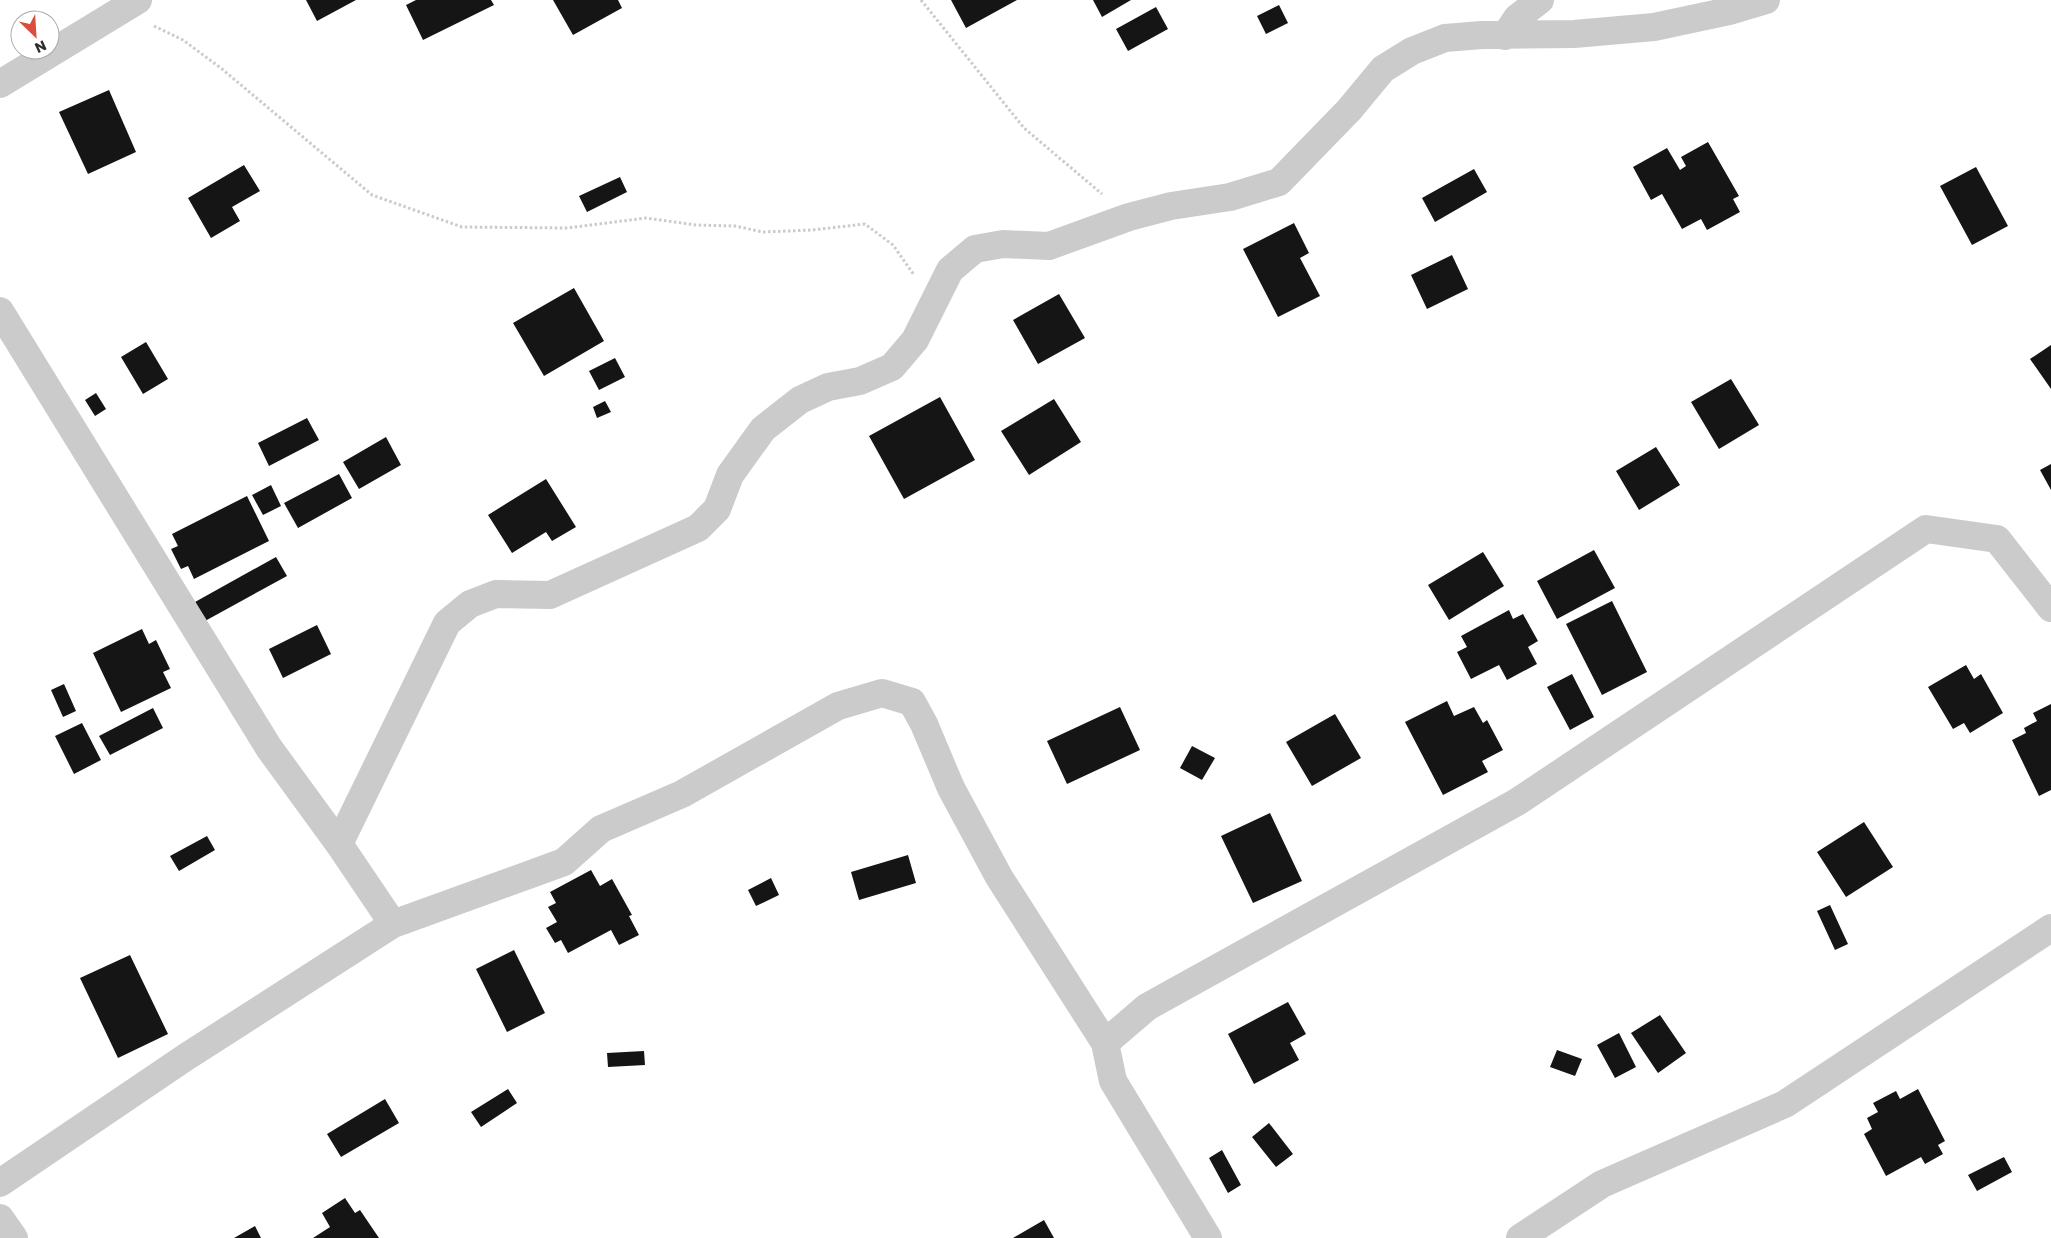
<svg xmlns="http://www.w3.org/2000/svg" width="2051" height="1238" viewBox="0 0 2051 1238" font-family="Poppins,sans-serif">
  <rect width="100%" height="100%" fill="#fff"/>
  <path fill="#151515" d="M306,0H356L317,21Z
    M416,0H491L494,5L423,40L406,5Z
    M553,0H618L622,8L573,35Z
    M951,0H1017L966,28Z
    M1093,0H1131L1102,17Z
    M1279,5L1288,23L1266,34L1257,16Z
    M1156,7L1168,29L1128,51L1116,29Z
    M109,90L136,152L88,174L59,112Z
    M1708,142L1739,196L1733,199L1740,212L1707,230L1701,219L1682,229L1662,194L1651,200L1633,167L1667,148L1680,170L1686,166L1681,157Z
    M244,165L260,191L232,207L240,221L211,238L188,198Z
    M1976,167L2008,226L1972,245L1940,186Z
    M1474,169L1487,192L1435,222L1422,198Z
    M620,177L627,192L587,212L579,196Z
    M1294,223L1309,253L1300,258L1320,296L1278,317L1243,249Z
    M1452,255L1468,289L1427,309L1411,275Z
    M574,288L604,341L544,376L513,323Z
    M1059,294L1085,338L1038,364L1013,320Z
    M146,342L168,379L143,394L121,357Z
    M2051,345V389L2030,359Z
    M615,358L625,377L599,390L589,371Z
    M1731,379L1759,425L1719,449L1691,402Z
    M96,393L106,409L95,416L85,400Z
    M940,397L975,460L904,499L869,436Z
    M1054,399L1081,442L1029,475L1001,431Z
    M605,401L611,412L597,418L593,407Z
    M307,418L319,440L269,466L258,443Z
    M386,437L401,465L359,489L343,462Z
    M1656,447L1680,485L1639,510L1616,471Z
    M2051,464V490L2040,470Z
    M339,474L352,498L298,528L284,503Z
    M546,479L576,527L552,541L546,532L512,553L488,515Z
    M271,485L281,506L263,515L252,495Z
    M247,496L269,541L194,579L188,566L181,569L171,549L178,546L172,534Z
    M1594,550L1615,588L1557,619L1537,581Z
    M1483,552L1504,586L1449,620L1428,585Z
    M276,557L287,576L205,621L195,602Z
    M1612,601L1647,672L1602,695L1566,624Z
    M1509,610L1513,619L1523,614L1538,641L1528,647L1537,664L1507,680L1499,665L1471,679L1457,652L1467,647L1461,636Z
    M317,625L331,654L283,678L269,649Z
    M142,629L149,644L156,640L170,669L163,672L171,688L121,712L93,653Z
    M1966,665L1974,679L1981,674L2003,713L1970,733L1964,723L1953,729L1928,687Z
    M1572,674L1594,717L1570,730L1547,687Z
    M64,684L76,711L63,717L51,690Z
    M1447,701L1454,716L1474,707L1483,723L1487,720L1503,750L1482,761L1488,772L1443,795L1405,722Z
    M2051,704V790L2039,796L2012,740L2026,733L2024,728L2037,721L2033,713Z
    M1120,707L1140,750L1067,784L1047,741Z
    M153,708L163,728L110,755L99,736Z
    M1335,714L1361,758L1312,786L1286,742Z
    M82,723L101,760L74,774L55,736Z
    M1192,746L1215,758L1202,780L1180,768Z
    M1270,813L1302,881L1253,903L1221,836Z
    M1864,822L1893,867L1846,897L1817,852Z
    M207,836L215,850L179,871L170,856Z
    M908,855L916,883L859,900L851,872Z
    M591,870L600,886L612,879L632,915L629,916L639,935L619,945L611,930L568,953L561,940L555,943L546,928L557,922L548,907L556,903L550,892Z
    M771,878L779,895L756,906L748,890Z
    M1830,905L1848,944L1835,950L1817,911Z
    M514,950L545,1013L507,1032L476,969Z
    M130,955L168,1034L118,1058L80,978Z
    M1288,1002L1306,1034L1290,1043L1299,1060L1254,1084L1228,1034Z
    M1660,1015L1686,1053L1658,1073L1631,1033Z
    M1619,1033L1636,1067L1615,1078L1597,1045Z
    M1557,1050L1582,1059L1575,1076L1550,1067Z
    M644,1051L645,1065L608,1067L607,1053Z
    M508,1089L517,1103L481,1127L471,1112Z
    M1918,1089L1945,1141L1938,1145L1943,1154L1925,1164L1921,1157L1886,1176L1864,1134L1872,1129L1867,1118L1878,1112L1873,1103L1896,1091L1900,1099Z
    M385,1099L399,1123L341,1157L327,1134Z
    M1269,1123L1293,1154L1276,1167L1252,1137Z
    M1222,1150L1241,1185L1228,1193L1209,1158Z
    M2004,1157L2012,1172L1977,1191L1968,1175Z
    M345,1198L355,1213L360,1210L379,1238H313L330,1227L322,1213Z
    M1044,1220L1054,1238H1013Z
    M255,1226L261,1238H234Z"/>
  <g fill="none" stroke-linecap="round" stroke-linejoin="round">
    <path stroke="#cbcbcb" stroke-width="3" stroke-dasharray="2.5 2.5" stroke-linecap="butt" d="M921,0L1024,128L1102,194
      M154,26L183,40L222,69L372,195L462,227L567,228L646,218L696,225L735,226L763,232L812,230L865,224L893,245L914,275"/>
    <path stroke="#cbcbcb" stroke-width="28" d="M1505,36L1517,18L1540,0
      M0,84L138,0
      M0,311L269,748L339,844L393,924L186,1057L0,1183
      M339,844L447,623L470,604L496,594L550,595L698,528L717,509L730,475L763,429L800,400L828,387L860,381L892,367L915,340L950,270L975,249L1003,244L1049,246L1129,217L1171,206L1230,197L1279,182L1349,110L1383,69L1412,51L1445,38L1482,35L1574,34L1654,27L1729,11L1766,0
      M393,924L564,862L601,829L682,794L838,706L882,693L912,702L924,724L951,788L999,877L1105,1043
      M0,1218L14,1238
      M1208,1238L1113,1081L1105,1043L1147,1007L1517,802L1926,529L1997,539L2051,608
      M1520,1238L1602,1184L1785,1104L2051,928"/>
  </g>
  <g transform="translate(35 35) rotate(155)"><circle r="24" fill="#ffffff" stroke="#ababab"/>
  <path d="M0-4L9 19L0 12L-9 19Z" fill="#d94e3c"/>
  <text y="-8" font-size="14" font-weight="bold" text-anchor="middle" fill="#2e2e2e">N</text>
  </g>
</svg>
